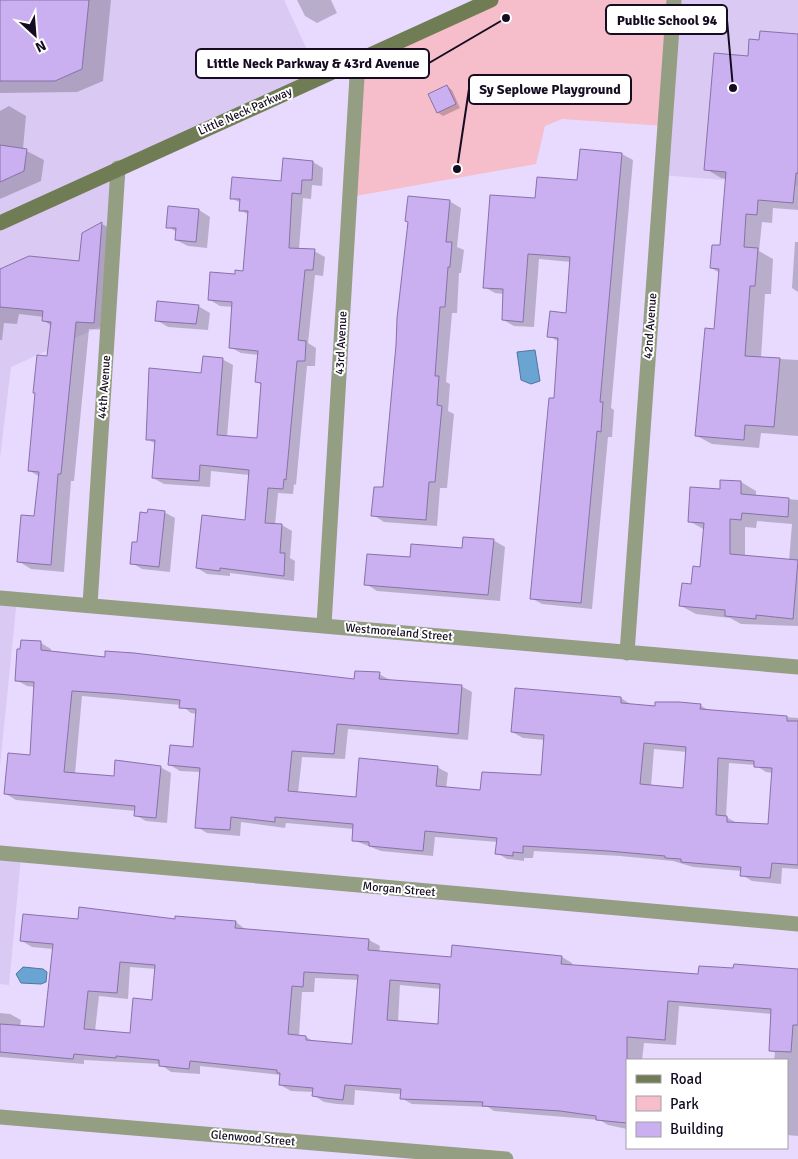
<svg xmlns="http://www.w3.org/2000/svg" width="798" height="1159" viewBox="0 0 798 1159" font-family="Signika,sans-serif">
  <rect width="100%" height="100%" fill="#e8d9ff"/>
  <path fill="#dacaf3" d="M0,0H284L320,78L118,168L108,323L11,367L0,458Z
    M674,0H798V186L661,175Z
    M0,598L17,599L0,766Z
    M0,855L21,857L9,985L0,984Z"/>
  <path fill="#f6bdca" d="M491,0H674L665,126L562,119L545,126L536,164L350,197L358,60Z"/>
  <path fill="#69a4d2" stroke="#50769d" d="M535,350L540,381L531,384L521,380L517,352Z
    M23,967L43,969L47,972L46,982L41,984L21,983L16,974Z"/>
  <path fill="#0003" fill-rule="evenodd" d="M0,0H111L103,81L77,92L0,93Z
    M297,0H331L337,13L317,23L305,16Z
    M798,35V210L773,208L772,223L762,222L759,251L773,259L771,294H765L761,358L798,360V436L761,433L759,448L712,444L697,436L715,330L720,273L711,268L722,247L727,179L721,178L706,169L749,57L761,42Z
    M447,86L452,90L460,108L443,116L437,112Z
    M9,106L26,116L23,149L44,160L41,181L0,199V111Z
    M622,154L633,160L611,408L614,410L612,437H608L592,609L542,604L531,598L556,400L559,342L549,336L567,314L571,262L539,259L534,327L514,326L503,320L504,294L495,293L484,287L536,200L578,181Z
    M284,160L313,162L323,168L322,186L312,185L311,199L303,198L299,249L314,251L325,257L323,276L315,275L308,343L316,348L315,366H307L296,485L294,484L293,494L278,493L275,525H282L292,531L290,558L295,561L294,581L230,573V576L207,574L197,568L246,521L249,475L211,471L210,487L164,484L153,478L156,444L147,439L202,375L222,359L233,365L227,437L258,439L262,385L256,381L258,355L241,353L230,347L233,307L220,306L210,300L236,276L244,272L249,215L240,210L241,203L231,198L282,182Z
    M449,201L461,208L457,247L464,250L461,273H459L457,313H452L446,382L450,384L448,411L454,414L447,488H440L437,526L384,522L373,515L384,489Z
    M199,210L210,217L207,248L188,246L176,240L177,232L168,227Z
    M102,224L115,231L107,330L89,329L74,481H71L64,572L31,569L18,561L36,518L40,477L30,471L52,326L44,321V317L19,314L17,324L4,323L2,340H0V271L80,262L83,234Z
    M795,242H798V292L792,288Z
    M198,306L210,313L208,330L168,327L156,320Z
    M721,481L741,482L756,491V496L798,500V626L741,624L730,618L696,614L681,606L701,568L705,530L689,521L721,491ZM757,521L792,524L789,561L745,557V527L756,528Z
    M164,512L175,518L170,572L142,569L132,563Z
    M493,540L505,547L500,601L377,591L366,584L411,558L463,549Z
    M41,643L51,649V653L356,680L379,674L390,680L461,686L472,692L468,740L348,729L345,759L302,757L298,793L357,798L437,767L448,773L446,789L482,792L542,776L545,740L523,738L512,732L516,689L621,698L632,705L656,708L700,705L710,711L798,718V869L782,868L781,884L752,881L742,875V871L693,867L673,861L620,856L534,851L533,858H524V861L507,859L497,853L498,842L435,837L433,856L381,851L353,840L354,829L286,823L285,828L241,822L240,836L207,833L197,827L200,772L180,771L170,765L194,748L197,714L191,713L181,705L82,696L75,774L115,777L160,767L171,773L167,823L146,821L135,815L136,811L16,800L6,794L31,756L35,687L27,686L16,680ZM654,749L687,752L684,789L651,787ZM729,763L755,765L766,772L773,773L769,826L739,824L726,817Z
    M79,920L236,922L246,930L369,940L380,946L379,953L452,958L562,957L572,963V966L699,975L735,970H798V1136L787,1135V1060H774L775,1053L770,1050L772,1014L679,1006L676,1045L644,1043L642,1060H627V1129L608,1125L600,1120L494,1111L488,1107L412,1104L401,1098V1094L355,1090L354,1105L337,1104L324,1102L313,1095L314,1092L291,1091L280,1085L281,1075L200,1066V1074L171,1072L160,1064L84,1060V1064L0,1057V1013L10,1014L21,1020L20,1027L46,1029L53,949L32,947L22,941ZM130,967L156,969L153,1001L131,1035L95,1031L99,996L128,999ZM315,978L359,980L353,1045L315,1042L306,1037L299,1036L302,992H314ZM400,985L441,989L439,1026L398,1022Z"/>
  <path fill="#cab0f0" stroke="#8871a9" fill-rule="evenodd" d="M0,0H89L82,69L55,81H0Z
    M760,31L798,34V173H796L793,203L758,200L757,215L746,214L744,247L758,248L755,286H750L745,356L780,358L774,427L745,425L744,440L695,436L705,328L714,329L719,269L710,268L712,245H720L726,172L704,170L714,53L748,56L749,39L759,40Z
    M447,85L456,104L437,113L428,94Z
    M0,145L27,149L24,171L0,182Z
    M580,149L622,153L600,402H603L601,432L597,431L581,603L530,599L549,398H554L558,338L547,337L550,311L566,313L570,257L528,254L523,322L502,320L503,289L483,288L490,195L535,198L537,177L577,180Z
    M283,158L313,161L312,180H302L301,194L292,193L289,248L315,249L313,270H305L298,340L306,341L305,361H297L286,480L284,479L283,489L268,488L265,523L282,524L280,553H285L284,576L220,568V571L196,568L202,515L245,520L249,470L200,465L199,481L152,478L155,440H146L149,368L201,373L203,356L223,358L217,435L257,438L261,383L255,382L258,351L229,348L232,302L208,300L210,272L235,274V270L243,271L248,211H239L240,199H230L232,177L281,181Z
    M408,196L450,200L446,242H452L450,267H448L445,307H440L435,376H439L437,405L442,406L435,482H429L426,520L371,516L374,487H383L396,345L397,318L408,222L405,221Z
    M168,206L199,209L196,242L175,240L176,228H166Z
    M102,222L94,323L76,322L61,474H58L51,565L17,562L21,515L34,516L39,472L28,471L35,393H33L37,355L47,356L51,322L42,321L43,311L0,307V269L29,256L79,261L82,233Z
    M157,301L199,305L196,324L155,321Z
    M720,480L741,481V494L789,498L788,517L742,513L741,520L730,519V554L798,560L793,619L756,615V619L725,616V610L679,606L682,583L691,584L693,566L700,567L704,523L688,522L690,487L720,489Z
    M148,509L165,511L159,567L130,564L132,542H137L140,512L147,513Z
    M463,537L494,539L488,595L364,585L367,554L410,557L411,544L462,548Z
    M21,640L41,641V650L105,657V651L134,653L354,679L355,671L380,672L379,679L462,685L458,734L337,724L334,754L292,751L288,791L356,797L359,758L438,766L436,786L480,790L482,772L541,775L544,735L511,732L515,688L621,697V703L655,706V702H679L701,704L700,709L787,716V721H798V865L772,863L770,878L740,876L741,867L681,862V859L665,858V856L608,851L523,846V853L513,852V856L495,854L497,838L425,831L423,851L369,846V842L352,841L353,824L275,817V822L231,817L230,830L195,828L200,768L168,765L170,745L193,747L196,709L179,708L180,700L118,694L72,691L64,772L114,776L115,760L161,766L156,818L134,816L135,806L4,794L8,753L30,755L34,682L15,681L17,649H20ZM644,743L686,747L683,788L640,784ZM718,758L754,761V767L772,768L768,824L727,822V816L716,815Z
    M79,907L175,919V916L236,921L235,928L369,939L368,950L451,957L452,945L562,956L561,964L698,974L699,966L733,968L734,964L798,969V1025H793L791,1052L769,1051L771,1009L668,1001L665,1040L627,1037V1123L596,1120V1116L560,1111L482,1106L483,1102L400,1099L401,1089L345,1085L343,1100L325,1098L312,1096L313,1088L279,1085L280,1073H277V1070L190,1061L189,1069L159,1066V1060L116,1056V1058L74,1054L73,1059L0,1052V1024L44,1027L53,944L20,941L23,914L78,919ZM120,962L155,965L152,1000L133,998L130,1033L84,1029L88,991L117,993ZM304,972L358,975L352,1044L306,1040V1036L288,1034L292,986L303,987ZM390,980L440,984L438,1024L387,1020Z"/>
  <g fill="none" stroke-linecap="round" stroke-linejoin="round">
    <path stroke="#949e82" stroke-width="15" d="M0,598L798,667
      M90,605L118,168
      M324,625L358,60
      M627,653L674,0
      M0,853L798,924
      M0,1117L506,1159"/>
    <path stroke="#707d54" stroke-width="15" d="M0,223L491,0"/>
  </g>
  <g text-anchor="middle" stroke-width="4" stroke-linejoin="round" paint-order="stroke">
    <g font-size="12" fill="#160c21" stroke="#fff">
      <text transform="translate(245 111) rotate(-24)" y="4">Little Neck Parkway</text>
      <text transform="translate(650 326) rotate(-86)" y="4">42nd Avenue</text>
      <text transform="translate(341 343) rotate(-87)" y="4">43rd Avenue</text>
      <text transform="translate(104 387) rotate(-86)" y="4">44th Avenue</text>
      <text transform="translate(399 632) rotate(5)" y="4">Westmoreland Street</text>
      <text transform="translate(399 889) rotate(5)" y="4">Morgan Street</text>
      <text transform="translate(253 1138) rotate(5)" y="4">Glenwood Street</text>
    </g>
  </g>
  <path fill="none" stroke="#160c21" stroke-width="2" d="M733 88L727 20M506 18L429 63M457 169L469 89"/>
  <g fill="#160c21" stroke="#fff" stroke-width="2">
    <circle cx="733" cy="88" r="5"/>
    <circle cx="506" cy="18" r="5"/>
    <circle cx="457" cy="169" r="5"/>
  </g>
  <g fill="#fff" stroke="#160c21" stroke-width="2">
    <rect x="606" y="5" width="121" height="29" rx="5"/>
    <rect x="196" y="49" width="233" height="29" rx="5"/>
    <rect x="469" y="75" width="162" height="29" rx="5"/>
  </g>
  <g font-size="14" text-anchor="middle" font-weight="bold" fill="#160c21">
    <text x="667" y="25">Public School 94</text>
    <text x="313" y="68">Little Neck Parkway &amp; 43rd Avenue</text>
    <text x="550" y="94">Sy Seplowe Playground</text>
  </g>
  <rect x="626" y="1059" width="162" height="90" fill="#ffffff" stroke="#a29ea6"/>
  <rect x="636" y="1075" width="25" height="8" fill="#707d54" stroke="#a29ea6"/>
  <text x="670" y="1084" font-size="15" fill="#160c21">Road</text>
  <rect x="636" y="1096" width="25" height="15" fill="#f6bdca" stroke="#a29ea6"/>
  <text x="670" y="1109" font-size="15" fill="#160c21">Park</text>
  <rect x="636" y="1122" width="25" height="15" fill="#cab0f0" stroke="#a29ea6"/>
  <text x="670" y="1134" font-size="15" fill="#160c21">Building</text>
  <g transform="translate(35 35) rotate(154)" stroke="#ffffff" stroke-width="4" paint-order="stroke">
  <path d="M0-4L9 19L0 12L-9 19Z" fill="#160c21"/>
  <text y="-8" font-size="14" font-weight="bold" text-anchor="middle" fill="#160c21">N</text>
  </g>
</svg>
